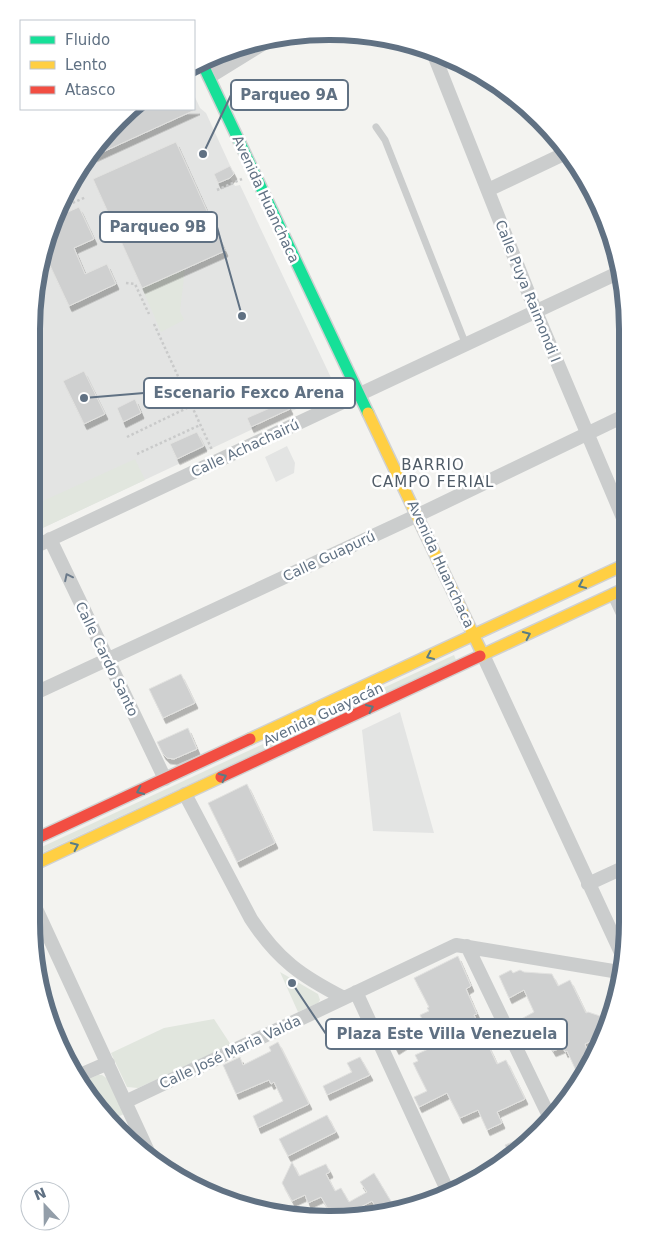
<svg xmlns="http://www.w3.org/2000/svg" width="659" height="1251" viewBox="0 0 659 1251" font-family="'DejaVu Sans',sans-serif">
  <defs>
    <filter id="shadow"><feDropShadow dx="3" dy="5.5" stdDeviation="0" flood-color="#0004"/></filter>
  </defs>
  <rect width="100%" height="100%" fill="#f3f3f0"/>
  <path fill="#e3e4e3" d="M194,95L200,108L206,113L234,174L230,178L235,186L240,185L334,384L333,390L329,394L292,411L288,406L256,420L258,424L255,428L32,533V310L62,197L130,109H194Z
    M287,446L295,463L294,473L276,482L265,457Z
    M400,712L434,833L373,831L362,730Z"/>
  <path fill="#e1e6de" d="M185,269L180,311L184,320L161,332L142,288Z
    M135,459L145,480L32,533V506Z
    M454,655L456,660L31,858V852Z
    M280,972L318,994L320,1000L318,1003L298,1012Z
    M214,1019L231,1045L138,1088L127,1087L111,1053L164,1028Z
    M98,1075H102L108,1079L124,1114L111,1120L93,1103L82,1082Z"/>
  <path fill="#cfd0d0" stroke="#e2e2e0" filter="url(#shadow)" d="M130,109H197L94,156Z
    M176,142L225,251L142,288L93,179Z
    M230,166L234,174L230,178L218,183L214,174Z
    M79,207L94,239L74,248L85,274L107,264L116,284L69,306L46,257L57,217Z
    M84,371L105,414L84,424L63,381Z
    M135,399L141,413L123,422L117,408Z
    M286,401L290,409L251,427L247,418Z
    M197,432L204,446L177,459L170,444Z
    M181,674L195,703L163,718L149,689Z
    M188,728L197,749L174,759L167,758L163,754L157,742Z
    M247,784L275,843L237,862L208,803Z
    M458,956L471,986L466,989L477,1014L474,1015L497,1064L506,1060L525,1099L497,1112L502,1123L487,1130L478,1110L460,1118L447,1093L419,1107L414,1097L427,1091L413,1063L418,1061L415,1055L435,1046L420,1015L429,1011L427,1008L429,1007L414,978Z
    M511,970L513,973L520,970L524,972L552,974L558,986L570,980L586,1013L588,1012L606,1018L602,1036L585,1044L588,1053L583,1055L588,1065L579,1077L567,1051L565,1052L563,1047L553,1051L541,1031L528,1037L524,1028L518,1031L514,1023L534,1012L524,990L509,998L499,976Z
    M405,1031L410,1040L396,1049L391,1039Z
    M278,1042L309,1104L258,1128L253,1116L283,1101L274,1082L271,1084L269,1080L236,1094L223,1065L240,1057L243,1065L271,1051L269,1047Z
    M360,1057L370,1075L327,1095L323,1086L352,1072L347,1063Z
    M327,1115L336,1132L288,1156L279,1139Z
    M537,1132L526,1146L510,1156L505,1145Z
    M292,1162L299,1176L326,1164L330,1172L326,1174L335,1191L341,1188L349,1202L367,1192L360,1182L374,1173L395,1208L379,1212L372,1201L340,1218L333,1217L321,1197L308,1203L305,1195L292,1201L282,1183Z"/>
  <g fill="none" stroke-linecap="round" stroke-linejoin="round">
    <g stroke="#d0d1d1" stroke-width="14">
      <path id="fast" d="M203,65L368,413"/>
    </g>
    <g stroke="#d0d1d1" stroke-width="14">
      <path id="slow" d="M368,413L483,655
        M480,656L626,588
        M250,739L626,564
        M31,866L221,777"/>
    </g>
    <g stroke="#d0d1d1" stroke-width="14">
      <path id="jam" d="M221,777L480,656
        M31,841L250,739"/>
    </g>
    <path stroke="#c9caca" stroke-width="2.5" stroke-dasharray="2.5 2.5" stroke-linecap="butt" d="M217,190L242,179
      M59,209L86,197
      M126,283L135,284L149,314
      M154,324L212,450
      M127,437L191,406
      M137,454L200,425"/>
    <path stroke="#cbcdcd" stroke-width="7" d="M376,127L385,140L466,345"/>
    <path stroke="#cbcdcd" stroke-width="14" d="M434,55L536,312L626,525
      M209,77L264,43
      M488,190L568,152
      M50,539L165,779
      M32,548L620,272
      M614,594L626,620
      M483,655L623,957
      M31,695L418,515L626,415
      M185,794L251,919C278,960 301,976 344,998
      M588,884L627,866
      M31,898L151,1158
      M467,946L549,1116
      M356,992L449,1194
      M78,1076L108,1063
      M125,1102L456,945L619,972"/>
    <use href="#fast" stroke="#16e098" stroke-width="11"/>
    <use href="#slow" stroke="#ffcf43" stroke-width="11"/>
    <use href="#jam" stroke="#f24e42" stroke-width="11"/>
  </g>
  <defs><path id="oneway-chevron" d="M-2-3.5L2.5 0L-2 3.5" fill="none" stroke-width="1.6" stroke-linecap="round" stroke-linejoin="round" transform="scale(1.25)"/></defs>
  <use stroke="#6b7a8a" href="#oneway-chevron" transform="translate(68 577) rotate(-116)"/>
  <g stroke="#597c85">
    <use href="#oneway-chevron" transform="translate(582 585) rotate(155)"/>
    <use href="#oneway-chevron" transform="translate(527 635) rotate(-25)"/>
    <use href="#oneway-chevron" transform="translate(430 656) rotate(155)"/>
    <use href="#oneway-chevron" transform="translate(370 708) rotate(-25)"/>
    <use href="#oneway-chevron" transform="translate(223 777) rotate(-25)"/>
    <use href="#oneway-chevron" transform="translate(140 791) rotate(155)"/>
    <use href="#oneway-chevron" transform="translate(75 846) rotate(-25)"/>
  </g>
  <g text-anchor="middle" stroke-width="5" stroke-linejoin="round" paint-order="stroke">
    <g font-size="14" fill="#607183" stroke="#fff">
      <text transform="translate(266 199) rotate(65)" y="5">Avenida Huanchaca</text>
      <text transform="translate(528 291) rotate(68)" y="5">Calle Puya Raimondi I</text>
      <text transform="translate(245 448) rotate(-25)" y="5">Calle Achachairú</text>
      <text transform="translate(329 556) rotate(-25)" y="5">Calle Guapurú</text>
      <text transform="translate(441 564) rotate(65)" y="5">Avenida Huanchaca</text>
      <text transform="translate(107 659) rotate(64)" y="5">Calle Cardo Santo</text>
      <text transform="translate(323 714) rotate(-25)" y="5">Avenida Guayacán</text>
      <text transform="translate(230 1052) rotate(-25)" y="5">Calle José Maria Valda</text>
    </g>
    <g font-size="15" letter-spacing="1" fill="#4f5b67" stroke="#fff">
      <text x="433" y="470">BARRIO<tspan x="433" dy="17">CAMPO FERIAL</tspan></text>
    </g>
  </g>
  <path d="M0 0H659V1251H0ZM329 40H330A289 289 0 0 1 619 329V922A289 289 0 0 1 330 1211H329A289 289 0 0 1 40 922V329A289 289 0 0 1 329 40Z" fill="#fff" fill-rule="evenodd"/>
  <path fill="none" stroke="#607183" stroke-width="6" d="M329 40H330A289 289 0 0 1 619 329V922A289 289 0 0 1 330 1211H329A289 289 0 0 1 40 922V329A289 289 0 0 1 329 40Z"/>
  <path fill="none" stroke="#607183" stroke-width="2" d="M203 154L231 95M242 316L217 227M84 398L144 393M292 983L326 1034"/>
  <g fill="#607183" stroke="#fff" stroke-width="2">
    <circle cx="203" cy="154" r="5"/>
    <circle cx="242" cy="316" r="5"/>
    <circle cx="84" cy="398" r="5"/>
    <circle cx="292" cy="983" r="5"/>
  </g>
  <g fill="#fff" stroke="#607183" stroke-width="2">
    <rect x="231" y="80" width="117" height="30" rx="5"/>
    <rect x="100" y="212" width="117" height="30" rx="5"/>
    <rect x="144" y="378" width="211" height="30" rx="5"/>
    <rect x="326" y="1019" width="241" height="30" rx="5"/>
  </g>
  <g font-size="15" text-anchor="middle" font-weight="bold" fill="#607183">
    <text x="289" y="100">Parqueo 9A</text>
    <text x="158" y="232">Parqueo 9B</text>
    <text x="249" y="398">Escenario Fexco Arena</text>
    <text x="447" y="1039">Plaza Este Villa Venezuela</text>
  </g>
  <rect x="20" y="20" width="175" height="90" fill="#ffffff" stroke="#bfc6cd"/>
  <rect x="30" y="36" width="25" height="8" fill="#16e098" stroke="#bfc6cd"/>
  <text x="65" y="45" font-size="15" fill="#607183">Fluido</text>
  <rect x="30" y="61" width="25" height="8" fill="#ffcf43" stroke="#bfc6cd"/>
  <text x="65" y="70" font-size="15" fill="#607183">Lento</text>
  <rect x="30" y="86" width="25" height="8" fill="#f24e42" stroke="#bfc6cd"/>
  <text x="65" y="95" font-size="15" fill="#607183">Atasco</text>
  <g transform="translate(45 1206) rotate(338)"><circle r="24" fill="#ffffff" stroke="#bfc6cd"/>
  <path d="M0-4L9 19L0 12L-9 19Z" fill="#939ea9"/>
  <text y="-8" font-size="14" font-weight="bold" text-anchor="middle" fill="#607183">N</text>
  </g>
</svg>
